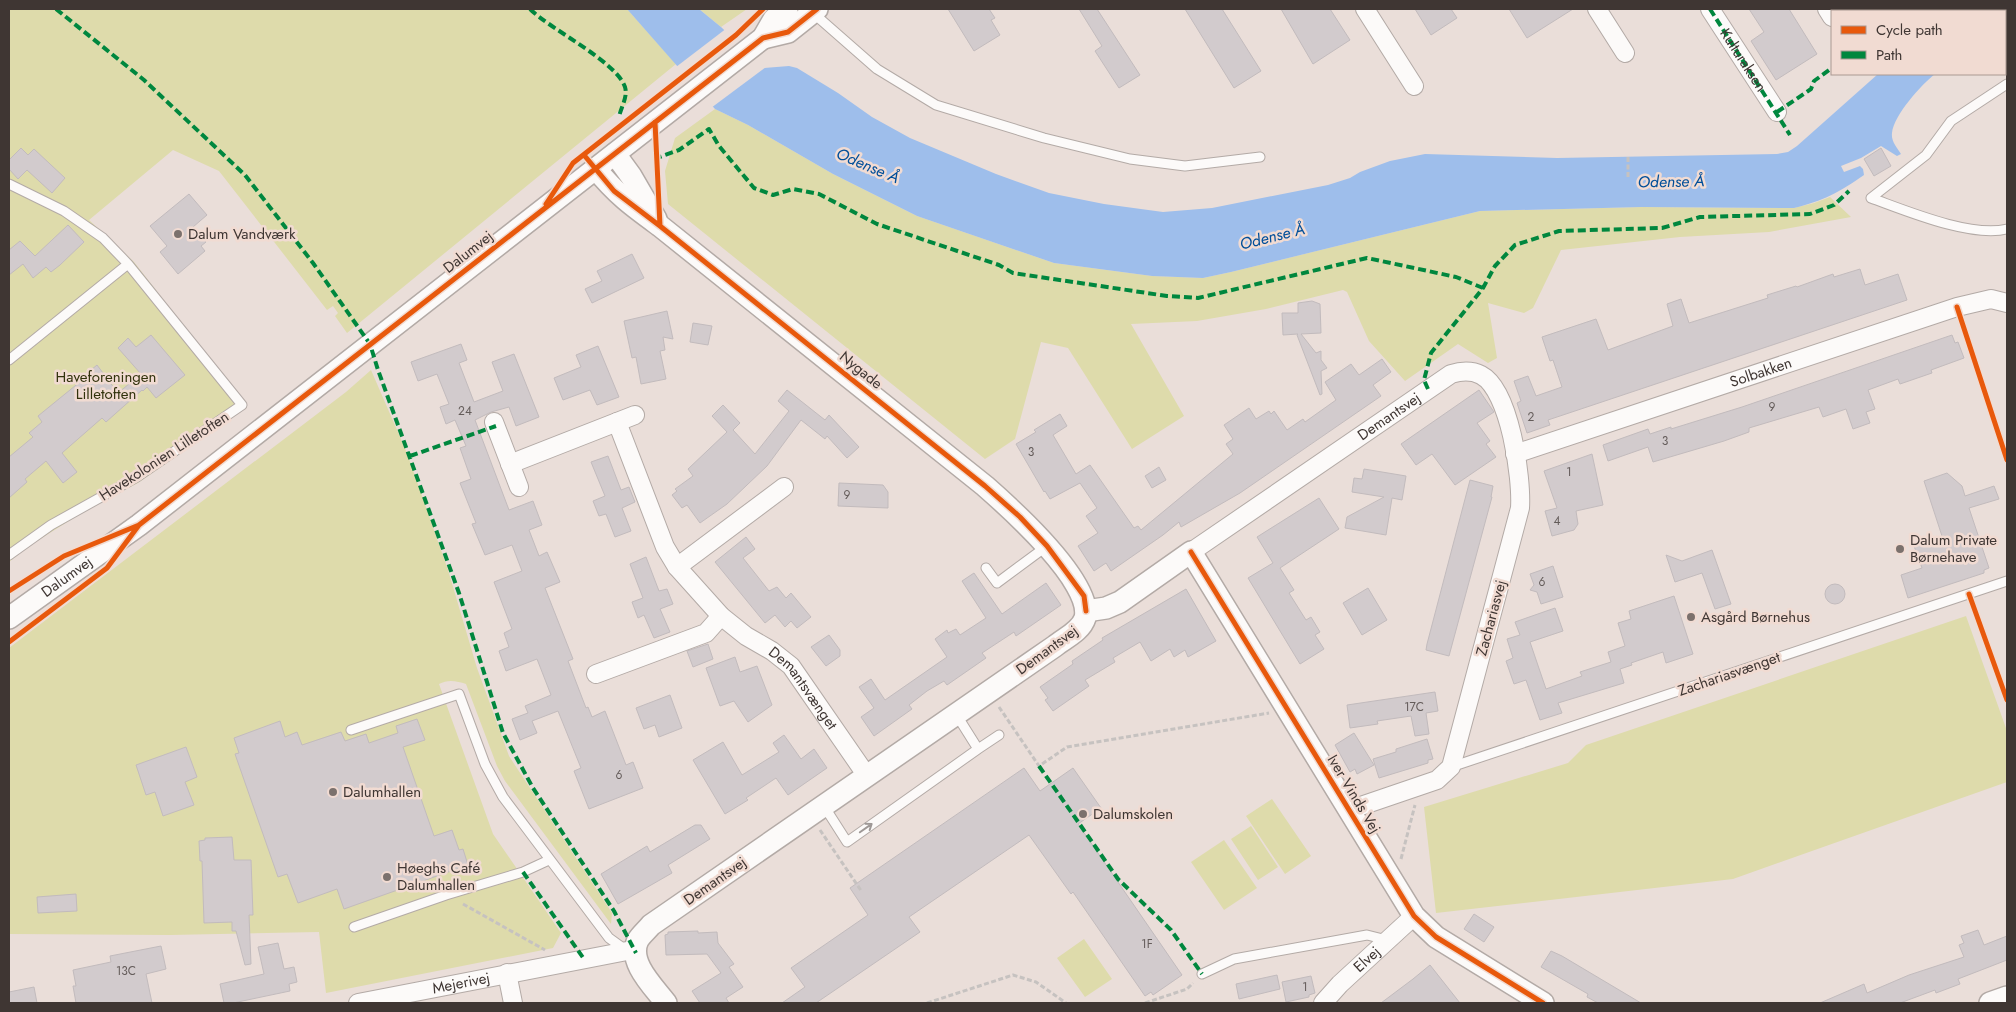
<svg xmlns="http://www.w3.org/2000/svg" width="2016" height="1012" viewBox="0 0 2016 1012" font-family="Jost,sans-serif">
  <rect width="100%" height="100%" fill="#eaded9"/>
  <path fill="#dedbab" d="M9,9H627L676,64L347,333L335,316L338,313L333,306L327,310L219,171L173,150L89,220L134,262L247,407L138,483L88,509L29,546L9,562Z
    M699,9H747L721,27Z
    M715,109L748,125L833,174L917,216L1054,263L1152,276L1203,278L1231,272L1480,211L1642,207L1794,208L1814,203L1830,197L1851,217L1769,232L1680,237L1561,250L1533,308L1524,313L1488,303L1497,358L1488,363L1458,344L1405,381L1369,341L1347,292L1343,290L1266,309L1197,321L1131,324L1184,416L1132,449L1068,348L1041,342L1015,439L985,459L668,204L665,171L675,138Z
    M371,370L407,453L448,570L477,668L509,756L612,913L611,924L505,781L497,766L466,684C457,681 448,679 439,684L493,834L561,933L553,948L326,993L319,932L170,935L9,934V648L346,392Z
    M1966,616L2007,731V782L1733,879L1436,913L1424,807L1568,763L1586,745Z
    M1272,799L1311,856L1285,874L1246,816Z
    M1251,826L1278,867L1258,880L1231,839Z
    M1224,840L1257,888L1224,910L1191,862Z
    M1084,939L1112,979L1085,997L1057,958Z"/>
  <path fill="#9ebeeb" d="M627,9H699L721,27L764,68L789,66L797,68L838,93L872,117L910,138L996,174L1049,193L1104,204L1163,212L1212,208L1328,185L1350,178L1360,172L1390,161L1425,154L1557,158L1777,154L1788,152L1797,146L1878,74H1935C1921,85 1894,115 1892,133C1891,142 1897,147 1901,154L1897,156L1881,146L1861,158L1841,166L1844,172L1860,166L1863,169L1864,175C1840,192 1823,201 1794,208L1642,207L1480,211L1231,272L1203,278L1152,276L1054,263L917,216L833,174L748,125L715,109Z"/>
  <path fill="#eaded9" d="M727,28L766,67L711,108L676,67Z"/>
  <path fill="#d2cbcd" stroke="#c2bbbd" d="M948,9H989L995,18L991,20L1000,35L974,51Z
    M1079,9H1097L1140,75L1119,88L1095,51L1102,46Z
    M1185,9H1222L1261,71L1234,88Z
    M1281,9H1330L1350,40L1313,64Z
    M1415,9H1451L1457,18L1431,35Z
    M1509,9H1573L1527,38Z
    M1749,9H1789L1817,54L1776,80L1751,41L1764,32Z
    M21,148L28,155L34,149L65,178L52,193L27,170L18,179L9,169V160Z
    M1881,148L1891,166L1874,176L1864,159Z
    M189,194L207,215L193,227L206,242L201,246L205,251L178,274L160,252L167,246L150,226Z
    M68,225L84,242L60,265L51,272L46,267L33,278L23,264L9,275V250L20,241L35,256Z
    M632,254L644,278L592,303L585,289L602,281L597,271Z
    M1860,269L1865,285L1898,274L1907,300L1548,420L1550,425L1527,433L1517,403L1521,401L1514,381L1528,376L1536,396L1562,387L1553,360L1550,361L1542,337L1596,319L1608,350L1673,326L1667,304L1681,299L1689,323L1768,298L1767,295L1796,286L1797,287L1833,274L1834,277Z
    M1312,301L1320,304L1321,333L1301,334L1316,353L1321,351V360L1327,368L1321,371L1322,394L1320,395L1297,335L1298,334L1283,335L1282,313H1298V303Z
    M667,311L673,339L663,337L665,350L660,351L666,379L641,384L636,357L632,358L624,321Z
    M693,323L712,326L708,345L690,342Z
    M151,335L185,375L156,398L147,387L143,391L142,390L106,422L102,418L62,453L77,472L63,483L46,461L25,479L27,482L9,498V457L33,437L29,433L42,422L38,416L81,381L80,379L97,365L118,393L141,374L118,348L128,338L136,347Z
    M1952,335L1955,343L1958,342L1964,358L1931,370L1932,373L1900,384L1898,379L1868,390L1875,409L1866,412L1870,423L1853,429L1846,409L1823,417L1819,407L1749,428V432L1724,441L1653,462L1648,447L1608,461L1603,445L1648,429L1650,434L1671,427V429L1742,407Z
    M461,344L467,360L459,363L474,402L503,391L492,362L514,354L539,417L516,426L509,407L491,412L475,420L509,510L533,501L542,525L529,530L539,556L547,552L560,582L545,588L573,659L568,661L586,708L588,707L592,717L605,711L626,765L633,762L643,788L589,809L574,771L581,768L558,711L532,721L537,733L520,740L512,719L528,713L525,706L551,695L537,659L506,671L499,651L509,647L504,633L512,629L494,582L522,571L512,545L485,555L472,524L476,523L460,483L471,479L460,448L466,446L455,420L446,424L440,407L449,404L437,374L418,381L411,362Z
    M598,346L619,397L597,405L590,390L563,400L554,378L581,367L576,355Z
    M1382,359L1391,372L1373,385L1381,396L1240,493L1181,527L1179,522L1163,535L1111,571L1106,563L1094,571L1078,546L1098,533L1086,516L1097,508L1080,483L1050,499L1045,491L1044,492L1016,444L1036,432L1034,430L1060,414L1067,426L1053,435L1076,474L1090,465L1134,528L1138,526L1141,530L1233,454L1226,444L1233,439L1224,425L1249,408L1256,419L1269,411L1271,414L1274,411L1287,430L1303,419L1305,422L1336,400L1325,382L1351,364L1359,375Z
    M787,390L825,420L829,415L859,447L847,458L827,436L825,439L801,420L767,466L727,504L700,523L687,505L682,508L672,495L677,491L675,489L693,476L688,469L727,432L712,416L723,405L740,423L733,430L755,454L789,411L778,401Z
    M1479,390L1494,412L1477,423L1490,441L1486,444L1496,457L1455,485L1432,454L1416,465L1401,444Z
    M1592,454L1603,505L1576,511L1578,524L1574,530L1552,536L1545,511L1557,508L1544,471Z
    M608,456L621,490L629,487L635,502L622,508L631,531L615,537L606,514L599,516L593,501L605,496L591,462Z
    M1159,467L1166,480L1152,488L1145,476Z
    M1364,469L1406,476L1402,500L1392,498L1386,535L1345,528L1347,517L1384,497L1352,492L1354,478L1362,479Z
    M1947,473L1962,486L1965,496L1994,486L1999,499L1969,508L1989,568L1984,570V573L1908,598L1901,575L1922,568L1914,546L1942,536L1924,481Z
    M1470,480L1493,486L1491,497H1492L1449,656L1426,650L1427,644Z
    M839,483L883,485L888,492V508L838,506Z
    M1319,498L1339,529L1280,568L1294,590L1289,593L1306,620L1311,617L1320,632L1315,635L1324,649L1300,664L1248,578L1273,563L1257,537Z
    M746,537L755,549L743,558L769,591L777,587L786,598L791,593L811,617L797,628L791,621L785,627L775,615L765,623L715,562Z
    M1712,550L1731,604L1715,609L1702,573L1675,582L1666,555L1682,561Z
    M646,557L659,591L667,589L673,604L660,609L670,632L654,638L644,615L638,618L632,602L643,598L630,564Z
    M1553,566L1563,597L1541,604L1537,592L1530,590L1534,585L1530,574Z
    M974,573L1002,614L1046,583L1061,605L1016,636L1014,632L982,653L986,658L947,685L944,681L927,691L909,705L912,709L874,736L861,717L874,708L859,687L871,679L885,700L947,657L935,639L947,630L948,633L956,629L960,635L986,618L962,581Z
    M1825 594a10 10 0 1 1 20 0a10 10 0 1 1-20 0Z
    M1368,588L1387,620L1362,635L1343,603Z
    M1186,589L1216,641L1188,657L1185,650L1174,657L1170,649L1151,661L1140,642L1113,658L1115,662L1085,680L1089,686L1053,711L1045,700L1048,698L1040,687L1073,664L1072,661L1103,640L1102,638Z
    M1674,596L1693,654L1666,663L1663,652L1631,663L1632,665L1620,669L1624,683L1558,703L1562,713L1540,720L1526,680L1514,684L1506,661L1513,658L1507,639L1520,635L1515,622L1555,608L1563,631L1530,642L1546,689L1582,676L1580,672L1611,662L1608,652L1625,646L1618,623L1631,619L1629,611Z
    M829,635L840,650V656L826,666L811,647Z
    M708,644L713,659L693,667L687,651Z
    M735,657L740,672L757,666L772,705L748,722L734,701L720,706L706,668Z
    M1435,692L1438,711L1426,713L1429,734L1415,736L1411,716L1377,721L1378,724L1350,728L1347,705Z
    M670,695L682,728L659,737L655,725L644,729L636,708Z
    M417,719L425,740L403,747L434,836L452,830L459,850L463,849L468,865L344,909L337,889L298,903L287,874L278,877L235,754L239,753L234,738L280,721L285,737L297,732L302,745L341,732L345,741L366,734L369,743L398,733L396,726Z
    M1354,733L1374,765L1357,774L1355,769L1350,772L1335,745Z
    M784,735L801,759L814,749L827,768L788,795L776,778L746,798L748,800L725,814L693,760L723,742L742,775L779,752L773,743Z
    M1427,739L1433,759L1428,760V763L1379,778L1373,759L1396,752V749Z
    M186,747L197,777L185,782L194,805L163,816L155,792L146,795L136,765Z
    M1024,768L1040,791L1073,768L1101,808L1078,824L1182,975L1153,995L1151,992L1145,996L1073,892L1071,894L1029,835L909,917L920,932L816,1003H782L805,987L791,968L868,915L850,888Z
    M695,825H701L710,839L668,865L672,873L618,904L601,874L647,846L650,852Z
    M232,837L234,860H251L253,915H249L251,964L245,965L236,931H232V922L204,923L202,861H200L199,841L205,840V838Z
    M76,894L77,911L38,913L37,897Z
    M1474,914L1494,927L1484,942L1464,929Z
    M1978,930L1984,945L2007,936V960L1958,979L1960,984L1936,993L1935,990L1900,1003H1820L1864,984L1867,993L1909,975L1964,957L1959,945L1964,943L1961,936Z
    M698,931V933L717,932L718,943L734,964L729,967L743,987L726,998L729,1003H700L692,991L721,973L707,954L666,955L665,935L668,934V932Z
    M278,943L284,969L294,967L297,982L289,984L290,991L233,1003H224L220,984L264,974L258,947Z
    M161,946L166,969L146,974L152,1003H76L73,986H76L73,970L111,962L110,956Z
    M1551,951L1562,956L1641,1003H1598L1587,997L1588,994L1541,967Z
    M1430,965L1460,1003H1381L1413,979Z
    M1277,975L1280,989L1239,999L1236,984Z
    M1311,976L1315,993L1309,995V997L1286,1002L1282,982Z
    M34,987L37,1003H9V992Z"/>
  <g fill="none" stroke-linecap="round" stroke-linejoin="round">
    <g stroke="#b3aaa6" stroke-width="11">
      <path id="service" d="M812,12L877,69L936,105L1044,138L1130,159L1185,166L1260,157
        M9,184L64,211L103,238L128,264L242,405L137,477L51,525L9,555
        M1871,198L1926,155L1951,121L2007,84
        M1871,198C1907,211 1971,238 2007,229
        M9,360L128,264
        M986,568L997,583L1047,546
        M351,730L459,694L485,764L503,797L609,938L627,951
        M978,749L999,735
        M1451,767L2007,581
        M824,806L847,842L978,749L956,714
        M354,927L446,895L523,872L549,860
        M1202,974L1234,959L1367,935L1387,940"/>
    </g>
    <g stroke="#b3aaa6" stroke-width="20">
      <g id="minor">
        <path d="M1365,9L1414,86"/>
        <path d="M1597,9L1625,53"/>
        <path id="s1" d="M1710,9L1777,112"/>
        <path d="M1827,9L1832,17"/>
        <path d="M494,422L519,487"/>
        <path id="s2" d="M617,422L665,547L677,567L721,616L746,636L772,651L791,666L867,776"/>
        <path id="s3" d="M1515,454L1957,307L1991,299L2007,303"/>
        <path d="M510,464L635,415"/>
        <path id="s4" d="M1191,552L1451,374C1461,371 1471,370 1481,375C1510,390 1522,478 1520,508L1451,767L1437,780L1349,810"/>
        <path d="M677,567L784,487"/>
        <path d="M596,674L706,633L721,616"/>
        <path d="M507,973L513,1003"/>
        <path id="s5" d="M358,1003L627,951L636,953"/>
        <path id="s6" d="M1323,1003L1340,984L1414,916"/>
      </g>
    </g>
    <g stroke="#b3aaa6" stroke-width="24">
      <g id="tertiary">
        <path d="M763,38L788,32L817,9"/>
        <path d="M615,154L631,176L656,219"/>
        <path d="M596,169C617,195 634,207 660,226L985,486C1010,508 1094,583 1085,618C1081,631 1065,638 1055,646L651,925C647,930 641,935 638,940C627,962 654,987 666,1003"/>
        <path d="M1086,611L1106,608L1120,602L1191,552L1414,916L1436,937L1543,1003"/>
        <path id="s7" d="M9,618L139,525L763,38L774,19L787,9"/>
        <path d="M1990,1003L2007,997"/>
      </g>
    </g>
    <path stroke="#c6c2c0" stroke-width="3" stroke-dasharray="5 2.5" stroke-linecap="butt" d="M1628,157V177
      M999,707L1039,766L1067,747L1269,713
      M820,830L862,892
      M1401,859L1415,805
      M463,904L545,950
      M927,1003L1013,975L1036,982L1066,1003
      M1145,1003L1187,989L1193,983"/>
    <use href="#service" stroke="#fcfaf9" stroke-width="9"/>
    <use href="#minor" stroke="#fcfaf9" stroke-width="18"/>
    <use href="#tertiary" stroke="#fcfaf9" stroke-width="21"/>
    <path stroke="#00873e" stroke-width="4" stroke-dasharray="8 4" stroke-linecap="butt" d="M56,9L144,80L245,175L313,263L370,344L378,370L459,593L503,733L533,788L614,911L636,953
      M530,9C551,30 616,61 625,87C628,97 621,107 619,117
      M1710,9L1790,135
      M1841,11L1845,9
      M1926,11L1929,9
      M1777,112L1811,89L1814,81L1832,68
      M654,159L679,150L709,129L719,146L754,188L773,195L793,189L819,194L877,224L999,265L1013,273L1167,296L1198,298L1367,258L1456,277L1483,288
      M1428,389L1424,380L1431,353L1483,288L1495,266L1515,245L1559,231L1662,228L1700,217L1810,214L1834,205L1849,191
      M410,456L496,426
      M1039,766L1118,879L1171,930L1202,974
      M523,872L584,959"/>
    <g stroke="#f1dbd2" stroke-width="8">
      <path id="cycleway" d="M655,122L660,226
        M584,155L614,191L660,226L985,486L1020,517L1047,546L1084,596L1086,611
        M546,204L573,163L736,35L763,9
        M1957,307L2007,460
        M1191,552L1414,916L1436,937L1543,1003
        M9,591L64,556L139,525L763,38L788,32L817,9
        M1969,594L2007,700
        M9,642L107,568L139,525"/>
    </g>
    <use href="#cycleway" stroke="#e8590c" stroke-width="5"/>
  </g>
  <defs><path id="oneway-shaft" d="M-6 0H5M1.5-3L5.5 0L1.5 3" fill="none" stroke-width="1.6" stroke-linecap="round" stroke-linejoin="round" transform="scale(1.25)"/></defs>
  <use stroke="#9e9896" href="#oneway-shaft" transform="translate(866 828) rotate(-35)"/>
  <g fill="#7b716d" stroke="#f1dbd2" stroke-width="2">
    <circle cx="178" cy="234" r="5"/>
    <circle cx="1900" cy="549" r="5"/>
    <circle cx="1691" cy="617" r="5"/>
    <circle cx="333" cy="792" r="5"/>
    <circle cx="1083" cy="814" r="5"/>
    <circle cx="387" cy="877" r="5"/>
  </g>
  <g text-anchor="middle" stroke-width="5" stroke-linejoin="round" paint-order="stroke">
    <g font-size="12" fill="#645c5a">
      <text x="1772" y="411">9</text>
      <text x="465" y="415">24</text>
      <text x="1531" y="421">2</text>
      <text x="1665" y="445">3</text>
      <text x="1031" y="456">3</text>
      <text x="1569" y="476">1</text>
      <text x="847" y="499">9</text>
      <text x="1557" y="525">4</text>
      <text x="1542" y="586">6</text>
      <text x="1414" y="711">17C</text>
      <text x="619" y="779">6</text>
      <text x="1147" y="948">1F</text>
      <text x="126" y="975">13C</text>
      <text x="1305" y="991">1</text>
    </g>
    <g font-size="15" fill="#3f3633" stroke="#f1dbd2">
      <text dy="5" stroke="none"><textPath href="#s1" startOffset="61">Kulturaksen</textPath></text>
      <text transform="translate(468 252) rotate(-38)" y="5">Dalumvej</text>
      <text transform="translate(861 370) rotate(39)" y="5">Nygade</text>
      <text dy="5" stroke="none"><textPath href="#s3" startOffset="259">Solbakken</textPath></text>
      <text dy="5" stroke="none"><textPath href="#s4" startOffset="240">Demantsvej</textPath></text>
      <text transform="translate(164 456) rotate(-33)" y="5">Havekolonien Lilletoften</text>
      <text dy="5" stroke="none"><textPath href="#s7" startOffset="71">Dalumvej</textPath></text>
      <text transform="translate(1491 618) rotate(-75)" y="5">Zachariasvej</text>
      <text transform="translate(1047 650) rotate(-36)" y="5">Demantsvej</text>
      <text transform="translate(1729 674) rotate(-19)" y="5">Zachariasvænget</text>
      <text dy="5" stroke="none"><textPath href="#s2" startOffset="334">Demantsvænget</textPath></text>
      <text transform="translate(1354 794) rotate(59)" y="5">Iver Vinds Vej</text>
      <text transform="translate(715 881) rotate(-35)" y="5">Demantsvej</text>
      <text dy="5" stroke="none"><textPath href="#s6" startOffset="62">Elvej</textPath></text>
      <text dy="5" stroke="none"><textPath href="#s5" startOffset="105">Mejerivej</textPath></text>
    </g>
    <g font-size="15" fill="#3f3633" stroke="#f1dbd2" text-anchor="start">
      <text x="188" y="239">Dalum Vandværk</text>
      <text x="1910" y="545">Dalum Private<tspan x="1910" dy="17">Børnehave</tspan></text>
      <text x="1701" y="622">Asgård Børnehus</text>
      <text x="343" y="797">Dalumhallen</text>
      <text x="1093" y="819">Dalumskolen</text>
      <text x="397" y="873">Høeghs Café<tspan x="397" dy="17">Dalumhallen</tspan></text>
    </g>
    <g font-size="15" fill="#31320c" stroke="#f1dbd2">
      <text x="106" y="382">Haveforeningen<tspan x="106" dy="17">Lilletoften</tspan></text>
    </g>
    <g font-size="16" font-style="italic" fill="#004e99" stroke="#f1dbd2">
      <text transform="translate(868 165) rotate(23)" y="6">Odense Å</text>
      <text transform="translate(1671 181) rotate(-1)" y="6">Odense Å</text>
      <text transform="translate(1272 236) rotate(-14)" y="6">Odense Å</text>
    </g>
  </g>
  <rect width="2016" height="1012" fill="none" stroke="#3f3633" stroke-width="20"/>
  <rect x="1831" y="10" width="175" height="65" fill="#f1dbd2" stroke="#aa9992"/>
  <rect x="1841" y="26" width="25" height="8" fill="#e8590c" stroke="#aa9992"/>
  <text x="1876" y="35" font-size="15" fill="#3f3633">Cycle path</text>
  <rect x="1841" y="51" width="25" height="8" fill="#00873e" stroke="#aa9992"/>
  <text x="1876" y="60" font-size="15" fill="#3f3633">Path</text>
</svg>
